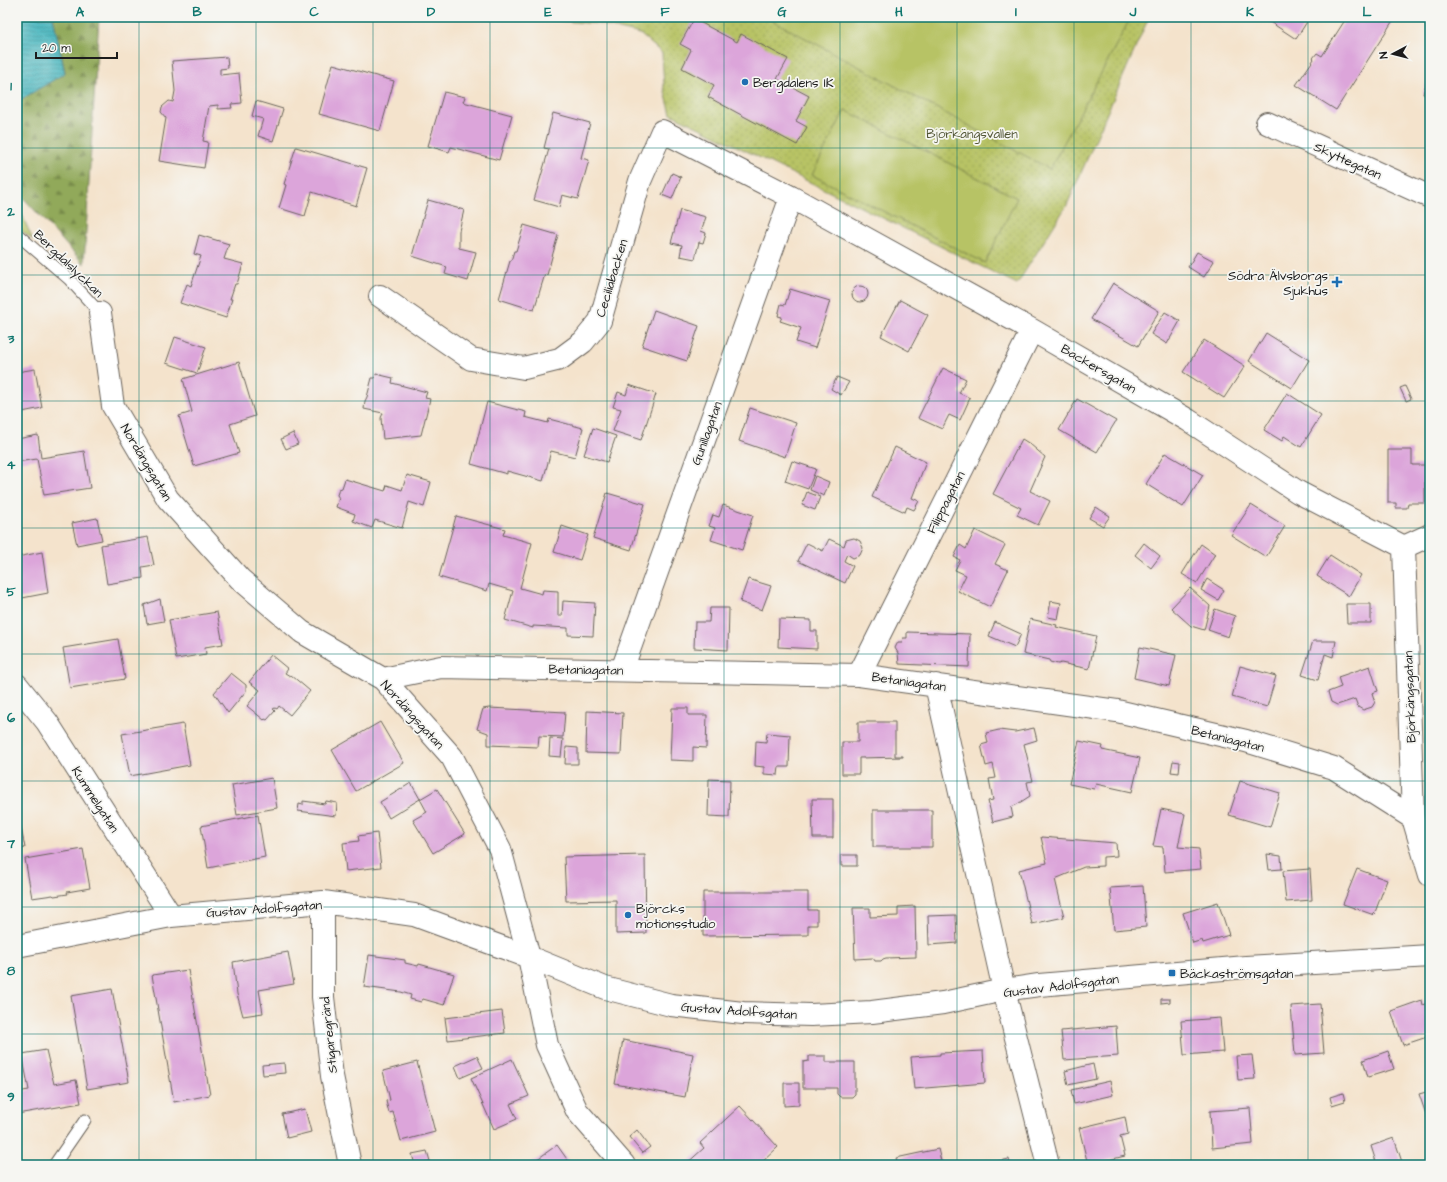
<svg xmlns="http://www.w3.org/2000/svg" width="1447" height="1182" viewBox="0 0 1447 1182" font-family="'Architects Daughter',sans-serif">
  <defs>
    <pattern id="grass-dots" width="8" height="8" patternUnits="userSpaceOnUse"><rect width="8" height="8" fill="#b7c365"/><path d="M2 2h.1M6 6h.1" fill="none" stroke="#9da757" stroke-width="1.8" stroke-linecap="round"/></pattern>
    <pattern id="forest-firs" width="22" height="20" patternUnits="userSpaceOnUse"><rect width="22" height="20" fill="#91a95a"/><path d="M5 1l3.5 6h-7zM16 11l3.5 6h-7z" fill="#76894a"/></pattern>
    <pattern id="water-rules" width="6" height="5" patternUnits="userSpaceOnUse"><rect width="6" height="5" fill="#48b7c0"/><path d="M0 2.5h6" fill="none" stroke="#3b949b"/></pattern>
  </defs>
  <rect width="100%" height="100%" fill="#f6f6f2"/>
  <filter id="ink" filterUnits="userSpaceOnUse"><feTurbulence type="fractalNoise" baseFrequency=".025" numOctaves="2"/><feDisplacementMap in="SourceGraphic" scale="8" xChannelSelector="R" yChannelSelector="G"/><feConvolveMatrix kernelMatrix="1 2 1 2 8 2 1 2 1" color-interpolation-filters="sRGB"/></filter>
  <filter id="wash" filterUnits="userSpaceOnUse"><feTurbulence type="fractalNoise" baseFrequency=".012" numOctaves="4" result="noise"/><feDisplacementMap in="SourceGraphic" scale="16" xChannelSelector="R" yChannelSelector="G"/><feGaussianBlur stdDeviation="0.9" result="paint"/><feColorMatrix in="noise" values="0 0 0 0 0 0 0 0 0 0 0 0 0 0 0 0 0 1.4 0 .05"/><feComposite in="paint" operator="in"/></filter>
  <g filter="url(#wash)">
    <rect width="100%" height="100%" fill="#f4e3cc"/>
    <path fill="url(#grass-dots)" stroke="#6a7040" d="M515,17H1149L1067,205L1017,284L671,114L664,88L662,53L640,34L599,24Z
      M17,203L33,240L17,227Z"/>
    <path fill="url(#forest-firs)" stroke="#56623b" d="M53,17H99L84,264L17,191V102L65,72Z"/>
    <path fill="#b7c365" stroke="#6a7040" d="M766,17H1131L1050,169Z
      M845,110L1017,198L985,263L812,175Z"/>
    <path fill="url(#water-rules)" stroke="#326a6e" d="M17,17H53L65,73L17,102Z"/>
    <g id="blocks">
      <path fill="#dca5da" d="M1265,17H1310L1296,39L1264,18Z
        M1347,17H1383L1392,22L1336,110L1296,85L1314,59L1313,58L1317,53L1322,56Z
        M694,19L737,42L741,34L788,59L777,79L809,96L796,121L807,127L797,145L708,97L714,85L682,68L691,50L680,44Z
        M227,57L228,68L220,69V75L239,73L242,103L231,104L232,108L218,109V105L209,106L203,141L208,142L204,168L159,161L166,118L161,112L162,107L169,101L173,102L175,91L172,61Z
        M333,64L394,81L380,131L319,114Z
        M1427,81L1430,82V96L1423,94Z
        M444,92L465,97L463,102L512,115L499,160L451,147L449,152L428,146Z
        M256,101L283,109L273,141L258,136L263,119L252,116Z
        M553,113L590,123L581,158L589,160L578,199L562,195L559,207L534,200L549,149L544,148Z
        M296,147L367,168L356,206L312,192L305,216L279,208L286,185L284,184Z
        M672,173L681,177L672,199L662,195Z
        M428,200L464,210L459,231V248L476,252L468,281L445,274L447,267L412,256Z
        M680,210L706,217L701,231L706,233L703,243L699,242L695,259L680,256L682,245L671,243Z
        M524,225L558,235L547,275L545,274L534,310L499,299L510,261H511L514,251H516Z
        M199,235L229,244L224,259L243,264L237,284H235L230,299H232L226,318L180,303L187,284L191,286L201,256L194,254Z
        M1197,252L1214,261L1204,277L1188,267Z
        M1113,283L1159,311L1138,346L1091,319Z
        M852 294a8 8 0 1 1 16 0a8 8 0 1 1-16 0Z
        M790,289L830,301L815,348L796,342L801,328L780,321L782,317L778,316L781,304L785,305Z
        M900,300L928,315L909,351L881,336Z
        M654,310L699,326L687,361L642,346Z
        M1165,312L1180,321L1167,344L1151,334Z
        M1266,333L1309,360L1292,388L1249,361Z
        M175,337L206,347L197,373L166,363Z
        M1204,340L1245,366L1224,398L1183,372Z
        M239,362L255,416L230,424L239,453L194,466L179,416L192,412L183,379Z
        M943,368L966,379L959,393L970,398L960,420L949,415L942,429L918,418Z
        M35,369L42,408L17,413V372Z
        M376,374L393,378L392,383L427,392L425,398L430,399L421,435L383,439L381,418L383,413L364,409L365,401L367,397L372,378H375Z
        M837,377L849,382L841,395L831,389Z
        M629,385L656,394L641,440L613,431L621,409L613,407L618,392L626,395Z
        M1405,386L1411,399L1406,401L1400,388Z
        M1287,393L1321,415L1301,447L1284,436L1282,441L1264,430Z
        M1077,399L1116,421L1097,452L1059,430Z
        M487,402L526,412L525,417L548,423L549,419L583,428L575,457L551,451L543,481L507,471V474L471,464Z
        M750,408L796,423L785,457L739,441Z
        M593,428L616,436L607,462L584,455Z
        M293,433L298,444L286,449L281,439Z
        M38,435L41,458L84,451L90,488L44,495L37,459L17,462V439Z
        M1022,439L1030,444L1045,457L1030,491L1050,501L1038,525L1017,515L1021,508L993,494Z
        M895,447L926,462L912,498L919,501L914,510L907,507L905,512L872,497Z
        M1388,450H1412V465H1425V503H1408L1407,508H1396V503H1388Z
        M1165,453L1203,475L1183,507L1146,484Z
        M792,461L816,469L808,489L785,481Z
        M407,475L431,482L424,507L409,502L402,528L375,520L372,528L353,521L355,514L336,507L339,498L337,495L339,489L342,488L345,479L385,491L387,485L402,490Z
        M815,476L829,482L824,496L810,490Z
        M807,492L820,497L815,510L802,505Z
        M607,493L645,504L631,550L593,538Z
        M723,505L753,515L742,550L711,540L715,528L709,526L713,515L719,517Z
        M1251,505L1285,526L1266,557L1231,535Z
        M1096,507L1110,516L1103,526L1089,518Z
        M456,516L505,529L503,535L532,543L520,588L542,594L543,590L558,591V616H562L563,601L595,603L593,636L568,635V628L533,626V628L505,620L513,591L489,584L487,591L439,577Z
        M97,518L102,540L77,545L72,523Z
        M562,526L588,535L580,560L554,552Z
        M975,530L1005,545L995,564L1008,570L990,607L958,591L966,575L955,570L960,560L954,557L960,545L966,549Z
        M148,537L154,565L142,567L143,578L107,584L101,545Z
        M854,538L860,541L863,548L860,555L853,558L847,554L844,561L853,566L845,583L798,561L807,543L823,551L829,539L844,546L846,540Z
        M1144,543L1160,556L1151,568L1135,555Z
        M1201,544L1215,554L1197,583L1182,574Z
        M42,552L48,593L17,599V557Z
        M1330,555L1361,575L1349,596L1317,576Z
        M748,579L771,586L762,610L740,602Z
        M1207,579L1224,590L1218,600L1201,590Z
        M1190,588L1210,606L1204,630L1191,626L1171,608Z
        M160,599L164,621L147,624L144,605Z
        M1051,601L1061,603L1058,619L1048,617Z
        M1346,604H1371V623H1347Z
        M710,608H729L728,650L694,648L695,622H709Z
        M1215,609L1235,616L1228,637L1208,630Z
        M217,612L223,644L205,647L206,654L176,659L169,620Z
        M779,619L811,620V631H817V649L778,647Z
        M1030,619L1057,625L1056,627L1096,636L1089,669L1061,663L1058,664L1050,662L1049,660L1023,654Z
        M995,622L1021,634L1015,647L989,636Z
        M907,632L970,634L969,667L899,664L898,653L895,648L898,642H902L903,638H907Z
        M118,639L125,679L70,688L63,648Z
        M1313,641H1336L1333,657L1325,654L1318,680L1302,675Z
        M1140,647L1176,655L1169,686L1134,678Z
        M271,655L288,669L285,673L290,676L291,675L310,691L290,715L279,706L277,709L275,708L273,709L275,711L267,720L265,719L264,720L247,706L260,690L249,682Z
        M1240,666L1276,676L1267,707L1232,697Z
        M1370,666L1378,691L1372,693L1375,702L1372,707L1363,710L1358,707L1355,699L1337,705L1331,702L1328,692L1341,687L1338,677Z
        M231,673L246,685V691L228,713L214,693Z
        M489,708L565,712L563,737L539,736L538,747L488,745V733L477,729L483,709Z
        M672,708H688V715H707L706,748L693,747V761L670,760Z
        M587,711L623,713L621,754L586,753Z
        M380,722L404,763L356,791L332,750Z
        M858,722H895V756H903V757L859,758V774H842V742H858Z
        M183,724L190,765L130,776L122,734Z
        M1034,728L1037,740L1024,744L1033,781L1027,782L1030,796L1016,805L1011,807L1013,817L993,822L988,801L993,800L989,779L996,778L993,764L986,766L981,745L988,743L986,733L999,730L1015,732Z
        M767,733L790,735L789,767H779L778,775L764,774V767L755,766L756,741L766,742Z
        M550,738L563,739L561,757L549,756Z
        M1079,741L1103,746L1102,750L1140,758L1132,792L1096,784L1094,789L1069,784Z
        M566,747L578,748V764H565Z
        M1173,761L1180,762L1179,773L1171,772Z
        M272,778L277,808L237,815L232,785Z
        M709,779L730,780L729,817L708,816Z
        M1240,781L1280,793L1270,827L1229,815Z
        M411,783L420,799L389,818L380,802Z
        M437,789L465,834L433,853L413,820L427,812L420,799Z
        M812,799H833V838H813Z
        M303,801L325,804L326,801L337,803L336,816L298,811L299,804L303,805Z
        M1161,809L1185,814L1178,847L1199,849L1201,869L1165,872L1163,847L1153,846Z
        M873,810H932V847H873Z
        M258,815L265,857L208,868L201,826Z
        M20,822L25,848L17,850V823Z
        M377,833L381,867L346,871L343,843L359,841L358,836Z
        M1041,837L1116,843L1117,856L1103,857V866L1084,867L1055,879L1064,917L1032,924L1019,870L1047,863Z
        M83,849L90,888L67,892L68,894L54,896L53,895L32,898L25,859Z
        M1267,854L1281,856L1282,869L1269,870Z
        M645,855L646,933L616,934V900L566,901L564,857Z
        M841,855H857V866H841Z
        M1310,869L1312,900L1286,902L1283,871Z
        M1357,869L1387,880L1374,915L1343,904Z
        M1143,886L1146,927L1114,930L1110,888Z
        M703,892H808V910H817V925H808V935L703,936Z
        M1218,902L1229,935L1203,943L1202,940L1193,943L1183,913Z
        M915,906L916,957L886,958L883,959L881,961H875L873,958L855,959L853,908H870V917L898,916V907Z
        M956,915L957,943L929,945L928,916Z
        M288,952L294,984L259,990L263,1013L243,1016L237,994L233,962Z
        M369,955L405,960V963L418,966L419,964L454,974L444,1005L423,999L421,1002L410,999L411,995L401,992L364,987Z
        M188,970L210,1095L174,1102L152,975Z
        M112,989L129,1082L87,1089L71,996Z
        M1161,999H1170V1002L1161,1003Z
        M1422,1000L1423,1005L1429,1003L1430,1007V1016L1428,1017L1430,1025V1036L1403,1045L1391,1011Z
        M1320,1004L1324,1053L1295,1055L1291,1006Z
        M502,1011L505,1033L448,1040L445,1018Z
        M1220,1018L1223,1052L1184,1055L1181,1021Z
        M1116,1026L1118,1056L1064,1060L1061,1031Z
        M623,1040L693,1054L685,1097L615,1084Z
        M46,1050L54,1084L76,1080L81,1103L17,1114V1092L29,1090L22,1054Z
        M983,1051L985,1083L914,1089L911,1057L940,1055V1053Z
        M1388,1051L1394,1069L1368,1077L1363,1060Z
        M1252,1055L1255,1079L1238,1080L1236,1056Z
        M477,1056L483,1068L460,1078L455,1066Z
        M809,1056H826V1062H855V1094L852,1097H840L837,1094V1088H803V1062L809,1061Z
        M512,1059L529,1096L510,1104L517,1119L494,1129L471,1078Z
        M417,1062L435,1132L401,1141L393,1112L389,1113L386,1101L390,1100L383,1071Z
        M284,1063L285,1073L263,1075L262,1065Z
        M1093,1064L1096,1079L1068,1085L1065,1071Z
        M1110,1081L1113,1095L1074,1104L1071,1090Z
        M784,1083H799V1105L784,1106Z
        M1430,1091V1126L1419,1094Z
        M1343,1093L1345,1101L1332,1105L1330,1097Z
        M740,1106L778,1147L759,1165H685L704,1148L700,1143Z
        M1250,1108L1253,1144L1212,1148L1210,1111Z
        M305,1109L311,1132L287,1138L282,1114Z
        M1125,1117L1128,1134L1120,1136L1125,1156L1088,1165L1079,1128Z
        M637,1130L650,1147L642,1153L629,1137Z
        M1394,1138L1402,1162L1393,1165H1377L1371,1146Z
        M557,1145L569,1162L571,1161L574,1165H529Z
        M938,1149L942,1165H898L896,1158Z
        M427,1151L430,1161L415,1165L412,1154Z
        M1009,1159L1010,1165H985V1164Z
        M292,1162L293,1165H280V1164Z"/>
    </g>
  </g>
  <g filter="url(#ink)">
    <use href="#blocks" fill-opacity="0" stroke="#68625a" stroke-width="1"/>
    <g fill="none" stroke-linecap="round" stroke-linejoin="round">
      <g stroke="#68625a" stroke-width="13">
        <path id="lane" d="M17,234L69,279L100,313
          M54,1165L85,1120"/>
      </g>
      <g stroke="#68625a" stroke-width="24">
        <path id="street" d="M1267,123L1430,197
          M380,296L471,359L524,368L560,359L583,342L600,321L640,181L662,131L791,197L1032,330L1188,420L1298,492L1404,547
          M100,313L113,406L168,499L240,579L302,632L383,679L452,757L500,849L529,957L547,1045L577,1111L624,1165
          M1404,547L1413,818L1430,875
          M1404,547L1430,535
          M622,670L791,197
          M859,675L1032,330
          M383,679L441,667L859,675L1117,711L1246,741L1334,768L1413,818
          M17,685L47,722L171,916
          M936,685L1004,990L1048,1165
          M323,902V997L332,1076L350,1165
          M17,946L171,916L323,902L414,915L529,957L605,988L671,1005L743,1013L811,1015L872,1012L943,1003L1004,990L1039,985L1246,967L1430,956"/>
      </g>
      <use href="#lane" stroke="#fff" stroke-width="11"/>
      <use href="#street" stroke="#fff" stroke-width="22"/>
    </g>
  </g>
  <path fill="none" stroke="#0f766e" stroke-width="1" stroke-opacity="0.55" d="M139,17V1165M256,17V1165M373,17V1165M490,17V1165M607,17V1165M724,17V1165M840,17V1165M957,17V1165M1074,17V1165M1191,17V1165M1308,17V1165M17,148H1430M17,275H1430M17,401H1430M17,528H1430M17,654H1430M17,781H1430M17,907H1430M17,1034H1430"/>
  <g fill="#1f6fb2" stroke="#f6f6f2" stroke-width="1.5">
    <circle cx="745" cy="82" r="4"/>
    <path d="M1335 276h4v4h4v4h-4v4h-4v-4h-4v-4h4z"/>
    <circle cx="628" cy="915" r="4"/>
    <rect x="1168" y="969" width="8" height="8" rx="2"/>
  </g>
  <g text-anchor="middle" stroke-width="3.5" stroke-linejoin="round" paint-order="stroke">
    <g font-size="13" fill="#1c1c1c" stroke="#f6f6f2" text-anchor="start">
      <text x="753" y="87">Bergdalens IK</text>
      <text x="1328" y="280" text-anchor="end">Södra Älvsborgs<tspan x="1328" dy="15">Sjukhus</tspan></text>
      <text x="636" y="913">Björcks<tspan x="636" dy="15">motionsstudio</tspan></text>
      <text x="1180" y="978">Bäckaströmsgatan</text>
    </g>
    <g font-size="13" fill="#525636" stroke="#f6f6f2">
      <text x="972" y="138">Björkängsvallen</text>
    </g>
    <g font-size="13" fill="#1c1c1c" stroke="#f6f6f2">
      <text transform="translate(1348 160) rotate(24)" y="5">Skyttegatan</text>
      <text transform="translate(69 263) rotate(44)" y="5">Bergdalslyckan</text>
      <text transform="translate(611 278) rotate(-73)" y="5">Ceciliabacken</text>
      <text transform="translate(1099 368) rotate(30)" y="5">Backersgatan</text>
      <text transform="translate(706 433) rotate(-70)" y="5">Gunillagatan</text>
      <text transform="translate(147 462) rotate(59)" y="5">Nordängsgatan</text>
      <text transform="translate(945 502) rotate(-63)" y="5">Filippagatan</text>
      <text transform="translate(586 669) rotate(1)" y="5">Betaniagatan</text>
      <text transform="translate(909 681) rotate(8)" y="5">Betaniagatan</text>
      <text transform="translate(1409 697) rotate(-92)" y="5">Björkängsgatan</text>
      <text transform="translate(413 714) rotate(48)" y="5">Nordängsgatan</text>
      <text transform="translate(1228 738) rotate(14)" y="5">Betaniagatan</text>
      <text transform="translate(96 799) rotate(57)" y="5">Kummelgatan</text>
      <text transform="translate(264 908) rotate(-4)" y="5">Gustav Adolfsgatan</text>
      <text transform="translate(1061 985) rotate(-7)" y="5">Gustav Adolfsgatan</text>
      <text transform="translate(739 1010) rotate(4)" y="5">Gustav Adolfsgatan</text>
      <text transform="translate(328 1035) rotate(-96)" y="5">Stigaregränd</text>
    </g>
  </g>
  <rect width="1447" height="1182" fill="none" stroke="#f6f6f2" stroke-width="44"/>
  <g transform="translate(1393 54) rotate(263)" stroke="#f6f6f2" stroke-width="3" paint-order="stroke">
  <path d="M0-3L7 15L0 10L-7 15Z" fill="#1c1c1c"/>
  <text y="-6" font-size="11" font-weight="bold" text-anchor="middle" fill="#1c1c1c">N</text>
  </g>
  <path d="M36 52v6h81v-6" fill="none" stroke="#1c1c1c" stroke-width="2"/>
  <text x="42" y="52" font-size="12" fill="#1c1c1c" stroke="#f6f6f2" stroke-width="3" paint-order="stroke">20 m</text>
  <rect x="22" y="22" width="1403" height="1138" fill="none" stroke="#0f766e" stroke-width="1.5"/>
  <g font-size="13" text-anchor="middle" font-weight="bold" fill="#0f766e">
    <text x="80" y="16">A</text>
    <text x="197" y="16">B</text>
    <text x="314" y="16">C</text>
    <text x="431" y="16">D</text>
    <text x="548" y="16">E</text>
    <text x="665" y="16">F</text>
    <text x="782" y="16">G</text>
    <text x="899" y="16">H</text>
    <text x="1016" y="16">I</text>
    <text x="1133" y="16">J</text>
    <text x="1250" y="16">K</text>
    <text x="1367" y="16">L</text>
    <text x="11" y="90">1</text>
    <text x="11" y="216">2</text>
    <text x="11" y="343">3</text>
    <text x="11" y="469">4</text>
    <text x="11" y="596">5</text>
    <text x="11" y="722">6</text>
    <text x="11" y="848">7</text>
    <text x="11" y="975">8</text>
    <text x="11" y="1101">9</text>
  </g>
</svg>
